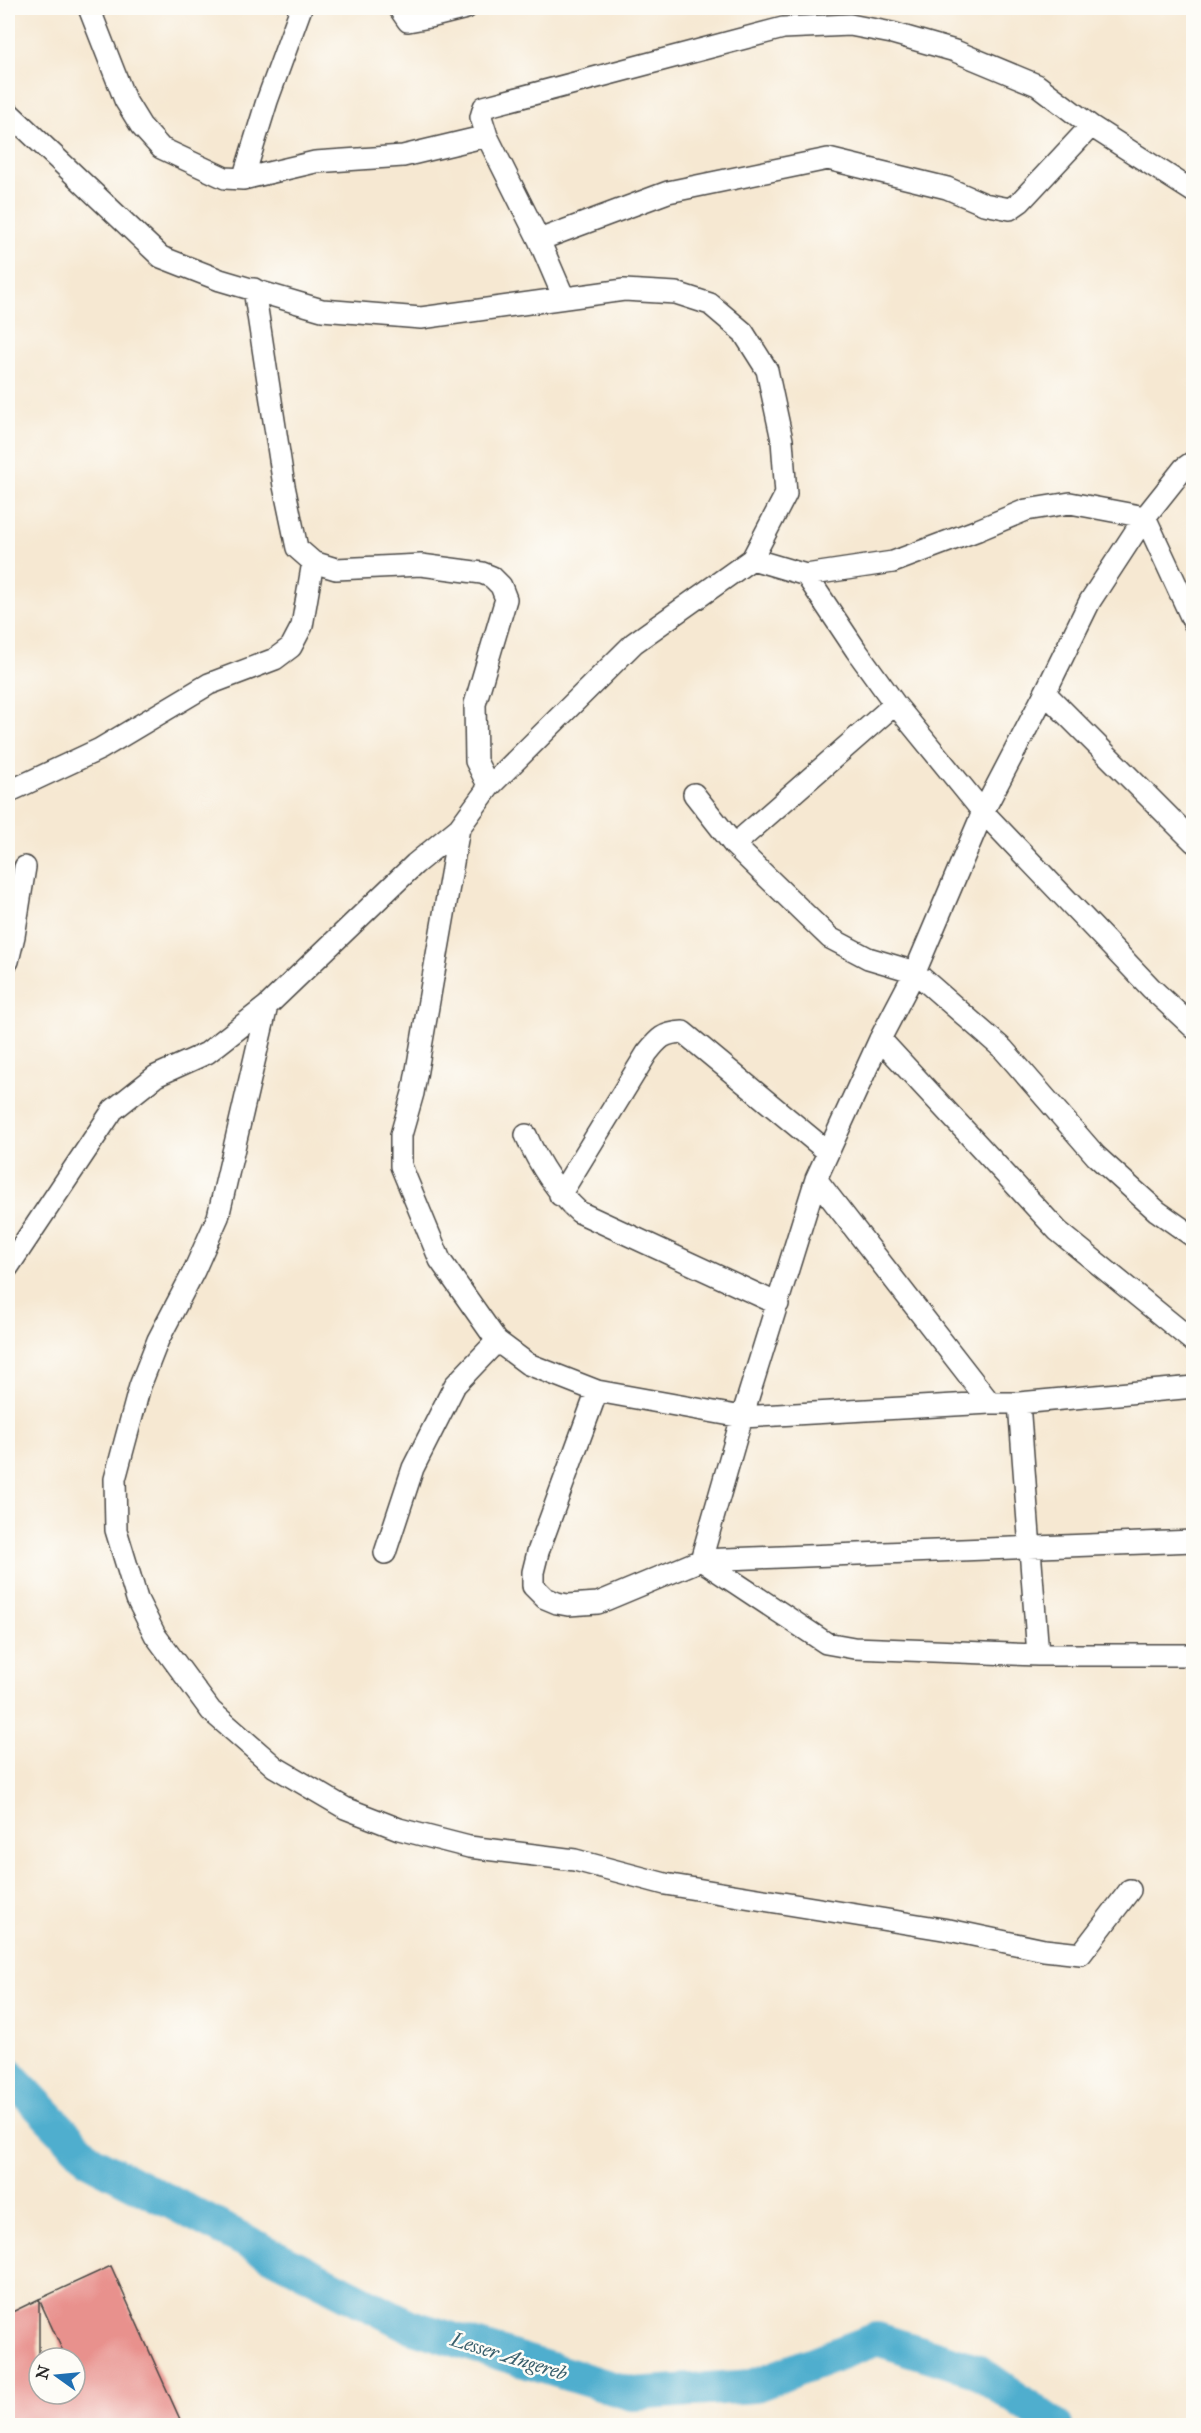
<svg xmlns="http://www.w3.org/2000/svg" width="1201" height="2433" viewBox="0 0 1201 2433" font-family="'IM FELL Great Primer',serif">
  <rect width="100%" height="100%" fill="#fdfcf7"/>
  <filter id="ink" filterUnits="userSpaceOnUse"><feTurbulence type="fractalNoise" baseFrequency=".0167" numOctaves="2"/><feDisplacementMap in="SourceGraphic" scale="12" xChannelSelector="R" yChannelSelector="G"/><feConvolveMatrix kernelMatrix="1 2 1 2 8 2 1 2 1" color-interpolation-filters="sRGB"/></filter>
  <filter id="wash" filterUnits="userSpaceOnUse"><feTurbulence type="fractalNoise" baseFrequency=".008" numOctaves="4" result="noise"/><feDisplacementMap in="SourceGraphic" scale="24" xChannelSelector="R" yChannelSelector="G"/><feGaussianBlur stdDeviation="1.35" result="paint"/><feColorMatrix in="noise" values="0 0 0 0 0 0 0 0 0 0 0 0 0 0 0 0 0 1.4 0 .05"/><feComposite in="paint" operator="in"/></filter>
  <g filter="url(#wash)">
    <rect width="100%" height="100%" fill="#f6e8d2"/>
    <g fill="none" stroke-linecap="round" stroke-linejoin="round">
      <path stroke="#4faece" stroke-width="34" d="M8,2074L91,2161L410,2326L632,2394L753,2386L877,2339L976,2370L1056,2426"/>
    </g>
    <g id="blocks">
      <path fill="#e8918d" d="M111,2266L183,2426H8V2314L39,2299V2394H75V2358H66L39,2299Z"/>
    </g>
  </g>
  <g filter="url(#ink)">
    <use href="#blocks" fill-opacity="0" stroke="#494744" stroke-width="1.5"/>
    <g fill="none" stroke-linecap="round" stroke-linejoin="round">
      <g stroke="#494744" stroke-width="24">
        <path id="minor" d="M89,8L125,100L141,126L161,148L225,178L243,179L315,162L403,156L487,136
          M399,8L408,21L430,17L466,8
          M8,112L161,257L220,280L322,310L421,318L624,290L676,293L710,304L743,332L767,370L782,440L786,494L752,559L634,643L489,787L459,828L415,864L267,1006L207,1053L156,1076L113,1110L8,1267
          M243,179L267,101L301,8
          M539,240L668,192L828,159L947,188L984,204L1010,209L1020,202L1091,126
          M254,289L284,486L297,548L313,562L336,569L421,565L482,573L492,577L501,586L506,599L475,704L476,761L489,787
          M564,298L539,240L487,136L481,117L484,107L783,28L850,25L892,33L955,51L1037,85L1091,126L1194,192
          M752,559L806,575L893,562L978,530L1026,510L1070,503L1145,517L1194,623
          M806,575L856,650L895,704L983,812L1151,988L1194,1028
          M1045,693L1194,842
          M8,792L100,749L209,684L275,659L291,647L302,626L313,562
          M694,794L734,845L830,938L868,958L915,972L1003,1049L1096,1156L1157,1211L1194,1237
          M459,828L413,1093L401,1135V1166L440,1260L497,1341L528,1364L597,1391L742,1417L990,1403H1019L1194,1387
          M734,845L895,704
          M8,961L14,936L25,867
          M267,1006L218,1217L194,1271L158,1340L140,1386L115,1479L116,1530L137,1599L155,1635L211,1711L275,1767L345,1808L399,1829L469,1847L575,1860L665,1884L949,1930L1044,1950L1081,1954L1130,1890
          M880,1039L1058,1231L1194,1342
          M526,1135C539,1165 555,1190 579,1212L778,1304
          M816,1179L990,1403
          M560,1195L647,1053C659,1038 663,1033 683,1032L828,1152
          M597,1391L538,1552L533,1572V1586L545,1598L557,1603L568,1605L598,1603L701,1560L1194,1541
          M1019,1403L1038,1655
          M385,1553L413,1468L455,1385L497,1341
          M701,1560L742,1417L816,1179L880,1039L915,972L983,812L1045,693L1090,601L1145,517L1184,468L1194,461
          M701,1560L826,1643L854,1648L1038,1655H1194"/>
      </g>
      <use href="#minor" stroke="#fff" stroke-width="21"/>
    </g>
  </g>
  <g text-anchor="middle" stroke-width="5" stroke-linejoin="round" paint-order="stroke">
    <g font-size="20" font-style="italic" fill="#395f6c" stroke="#fdfcf7">
      <text transform="translate(509 2356) rotate(17)" y="7">Lesser Angereb</text>
    </g>
  </g>
  <rect width="1201" height="2433" fill="none" stroke="#fdfcf7" stroke-width="30"/>
  <g transform="translate(57 2376) rotate(285)"><circle r="28" fill="#fdfcf7" stroke="#a9a8a5" stroke-width="1.5"/>
  <path d="M0-4.5L10 22L0 15L-10 22Z" fill="#1f6fb2"/>
  <text y="-9" font-size="16" font-weight="bold" text-anchor="middle" fill="#2b2b2b">N</text>
  </g>
</svg>
